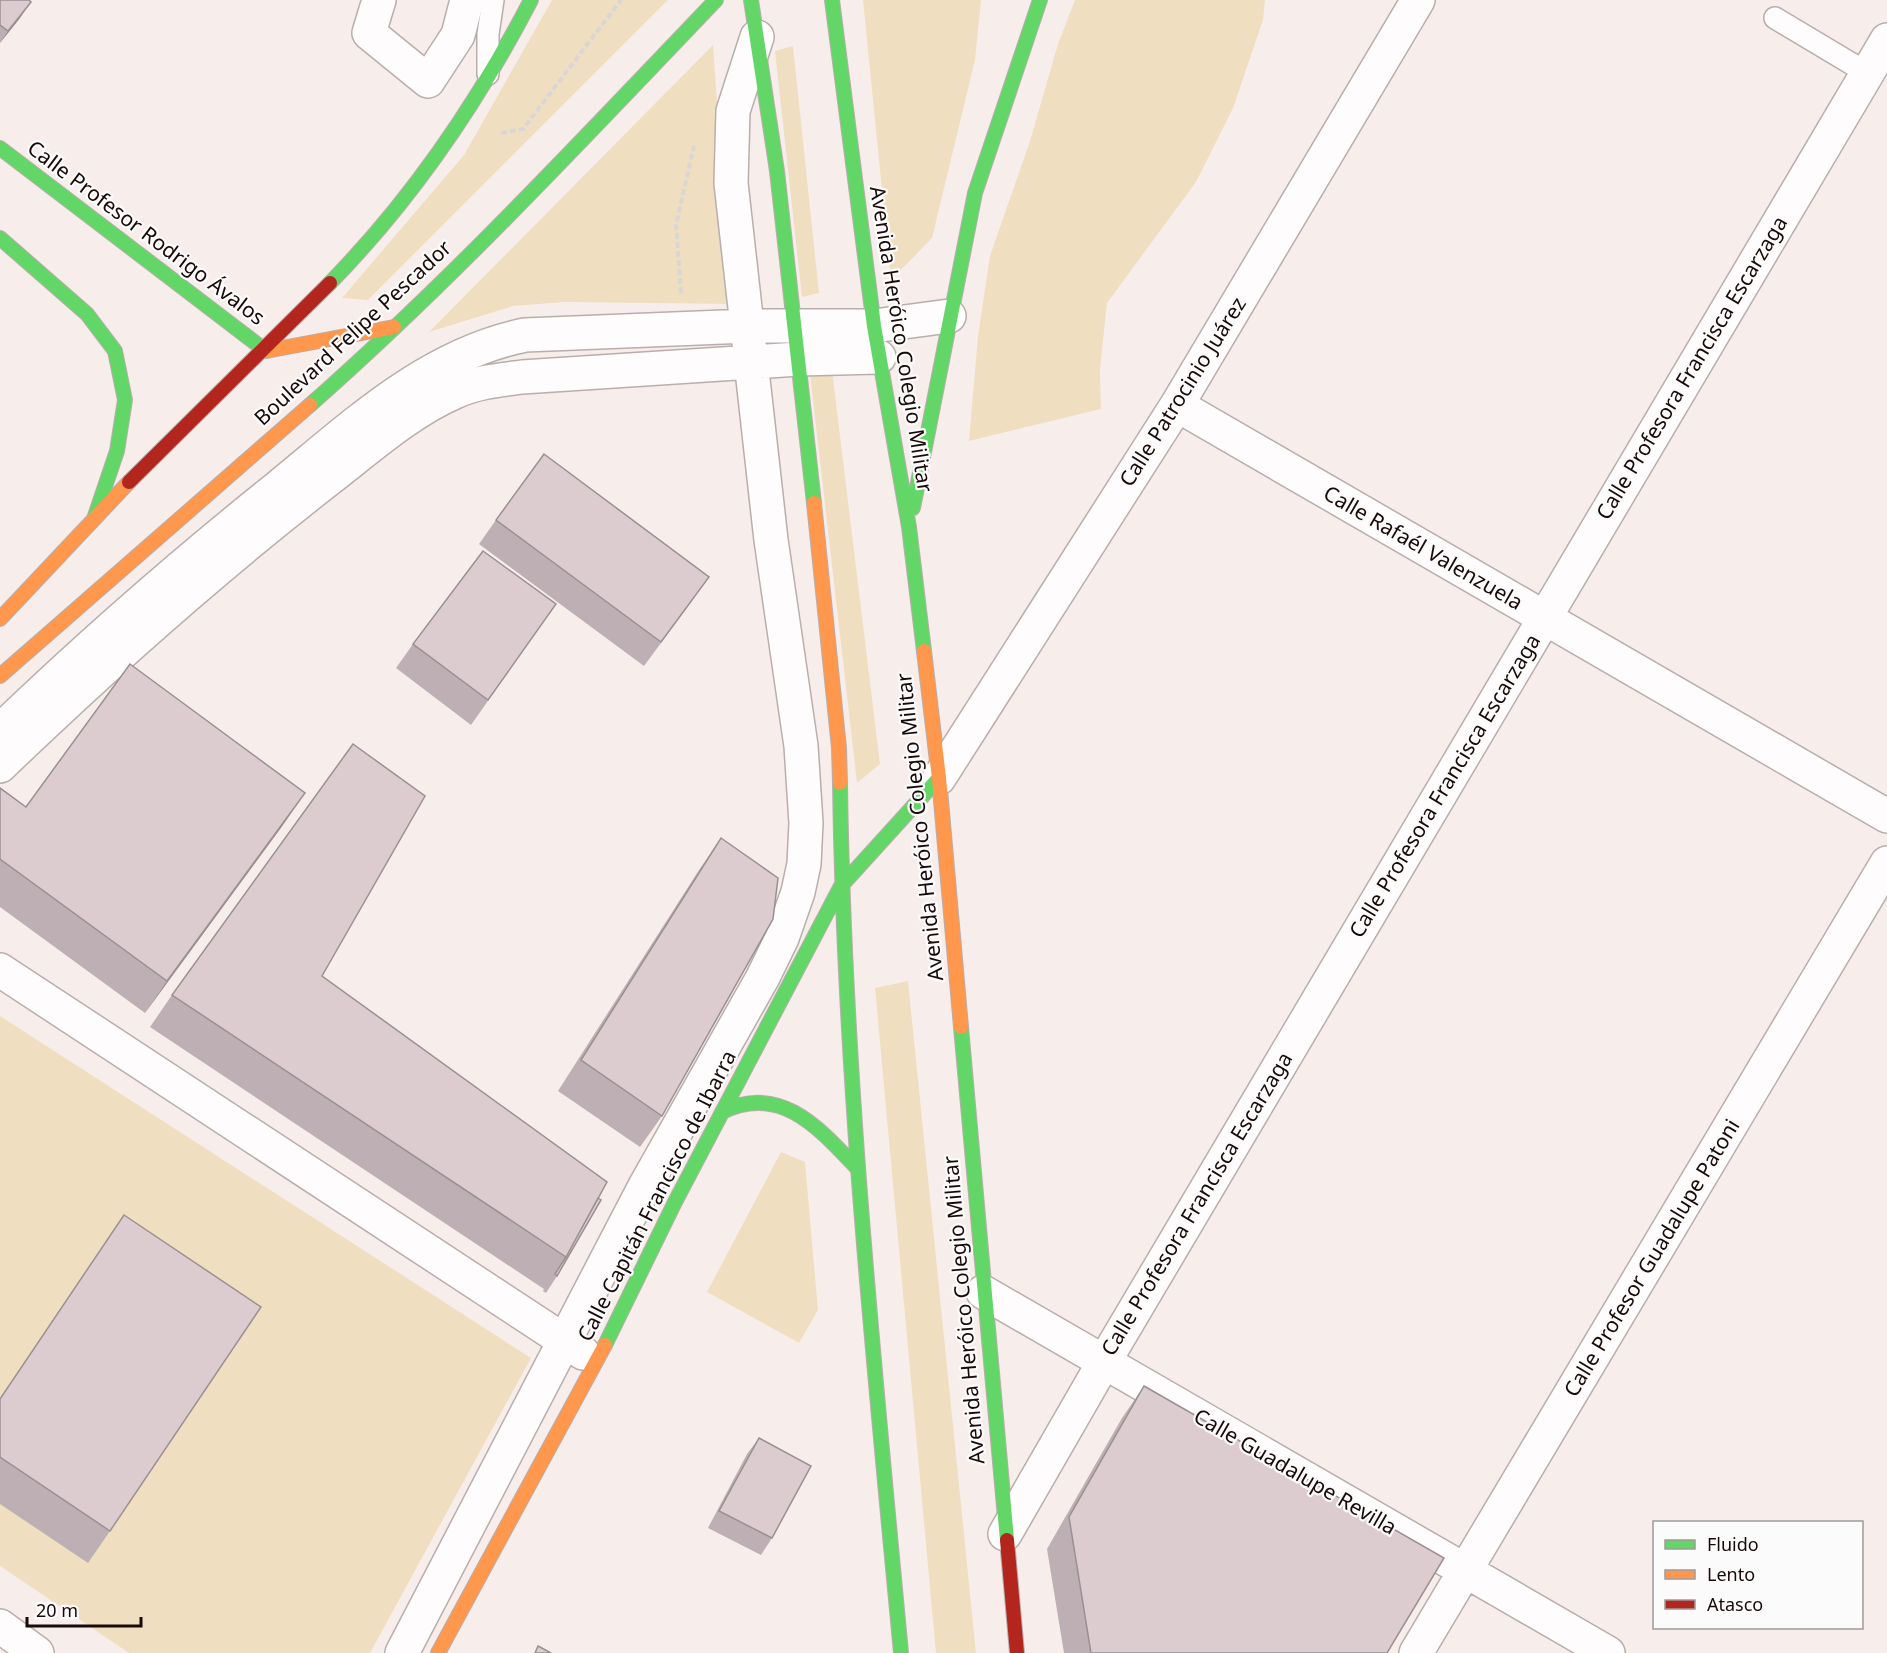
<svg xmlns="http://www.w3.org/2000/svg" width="1887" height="1653" viewBox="0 0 1887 1653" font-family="'Noto Sans',sans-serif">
  <rect width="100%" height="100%" fill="#f7eeec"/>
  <path fill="#efdfc0" d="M552,0H668L368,300L342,298L464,155Z
    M863,0H981L975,60L932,238L891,280Z
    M1075,0H1265L1263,20L1233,108L1196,182L1107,303L1100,369L1101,409L969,441L978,336L990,256L1030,141L1058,44Z
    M713,45L731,304L565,302L513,306L429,332Z
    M793,46L819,293L802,297L775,51Z
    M832,370L880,764L857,783L810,374Z
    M908,981L976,1653H936L875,988Z
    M0,1016L531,1358L370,1653H129L0,1566Z
    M781,1152L805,1162L818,1310L799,1343L707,1292Z"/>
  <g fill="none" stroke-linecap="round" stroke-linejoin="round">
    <g stroke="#b9aeac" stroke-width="24">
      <path id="lane" d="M1775,18L1867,73
        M488,74V34L493,0"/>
    </g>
    <g stroke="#b9aeac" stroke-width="36">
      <path id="street" d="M379,0L369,33L428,81L458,35L467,0
        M1177,405L1887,816
        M0,731C89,645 181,565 277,488C353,426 427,355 525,335L748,326H874L949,316
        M0,766C104,666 211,571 325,482C367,450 407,413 455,392C476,382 500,380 522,377L799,359L879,357
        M939,778L1177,405L1418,0
        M0,970L583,1353
        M983,1292L1608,1653
        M1005,1534L1104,1362L1887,40
        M0,1626L37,1653
        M402,1653L645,1186L763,977L782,938L798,892L804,864L806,823L801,746L771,540L731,183L733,111L757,37
        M1416,1653L1887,863"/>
    </g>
    <g stroke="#b9aeac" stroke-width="16">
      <path id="fast" d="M751,0L777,171L814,503
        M832,0L874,326L909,527L924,651
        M0,148L266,351
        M0,238L87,314L115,351L125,400L117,451L95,516
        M330,283C412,199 477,104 531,0
        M310,405C453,279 584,138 716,0
        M913,508L975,193L1040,0
        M840,783C844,1074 874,1363 901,1653
        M961,1027L1007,1540
        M722,1112C780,1083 819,1128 856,1167
        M605,1345L675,1202L841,886L939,778"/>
    </g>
    <g stroke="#b9aeac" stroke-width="16">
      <path id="slow" d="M266,351L394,327
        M814,503L839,748L840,783
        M0,619L129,482
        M924,651L939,778L961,1027
        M0,676L310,405
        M438,1653L605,1345"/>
    </g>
    <g stroke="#b9aeac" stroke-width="16">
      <path id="jam" d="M129,482L330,283
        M1007,1540L1017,1653"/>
    </g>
    <path stroke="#d9d6d5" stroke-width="4" stroke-dasharray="6 3" stroke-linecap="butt" d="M501,133L523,129L621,0
      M681,293L676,225L694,146"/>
    <use href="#lane" stroke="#fefcfc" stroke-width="21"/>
    <use href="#street" stroke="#fefcfc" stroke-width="33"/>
    <use href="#fast" stroke="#63d668" stroke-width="14"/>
    <use href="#slow" stroke="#ff974d" stroke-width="14"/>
    <use href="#jam" stroke="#b3261e" stroke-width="14"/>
  </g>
  <path fill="#bdafb3" d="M0,0L20,18L0,43Z
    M496,520L692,601L644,666L479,544Z
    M556,604L471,725L396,668L413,644Z
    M0,788L26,807L283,825L145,1013L0,907Z
    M721,838L662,1116L640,1147L558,1091L699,870Z
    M322,976L607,1182L557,1276L546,1293L543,1291L544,1289L150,1027L172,995Z
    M124,1215L110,1531L88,1563L0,1504V1398Z
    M1144,1386L1387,1653H1064L1047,1549L1122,1418Z
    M759,1438L772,1538L761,1555L708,1528L747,1454Z"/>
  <path fill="#9a8f92" d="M31,2L20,18L0,43L8,31Z
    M305,793L283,825L145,1013L167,981Z"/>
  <path fill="#dcccd0" stroke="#9a8f92" stroke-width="1.5" d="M0,0H29L31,2L8,31L0,25Z
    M544,454L709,577L661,642L496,520Z
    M483,551L556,604L488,700L413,644Z
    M130,664L305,793L167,981L0,859V788L26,807Z
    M353,744L425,796L322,976L607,1182L566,1257L172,995Z
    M721,838L778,878L773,919L662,1116L581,1060Z
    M598,1198L601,1200L557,1276L555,1274L566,1257Z
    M124,1215L261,1307L110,1531L0,1457V1399Z
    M1144,1386L1444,1558L1387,1653H1091L1069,1517Z
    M759,1438L811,1466L772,1538L719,1511Z
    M538,1646L551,1653H535Z"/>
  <g text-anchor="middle" stroke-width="4.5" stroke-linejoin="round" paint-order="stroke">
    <g font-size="21" fill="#180a09" stroke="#fbfbfb">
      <text transform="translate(146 233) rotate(37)" y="7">Calle Profesor Rodrigo Ávalos</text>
      <text transform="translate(353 333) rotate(-43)" y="7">Boulevard Felipe Pescador</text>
      <text transform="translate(901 339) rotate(81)" y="7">Avenida Heróico Colegio Militar</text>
      <text transform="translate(1692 368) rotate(-59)" y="7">Calle Profesora Francisca Escarzaga</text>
      <text transform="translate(1183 392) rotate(-58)" y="7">Calle Patrocinio Juárez</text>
      <text transform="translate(1423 548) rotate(30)" y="7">Calle Rafaél Valenzuela</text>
      <text transform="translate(1445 786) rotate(-59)" y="7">Calle Profesora Francisca Escarzaga</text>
      <text transform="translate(920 827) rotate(-96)" y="7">Avenida Heróico Colegio Militar</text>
      <text transform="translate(657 1196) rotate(-63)" y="7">Calle Capitán Francisco de Ibarra</text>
      <text transform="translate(1197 1204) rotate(-59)" y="7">Calle Profesora Francisca Escarzaga</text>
      <text transform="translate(1652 1258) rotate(-59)" y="7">Calle Profesor Guadalupe Patoni</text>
      <text transform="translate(964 1310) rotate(-95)" y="7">Avenida Heróico Colegio Militar</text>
      <text transform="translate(1295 1472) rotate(30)" y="7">Calle Guadalupe Revilla</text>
    </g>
  </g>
  <rect x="1653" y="1521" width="210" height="108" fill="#fbfbfb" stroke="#a09b9a" stroke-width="1.5"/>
  <rect x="1665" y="1540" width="30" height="9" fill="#63d668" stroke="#a09b9a" stroke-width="1.5"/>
  <text x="1707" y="1551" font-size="18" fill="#180a09">Fluido</text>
  <rect x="1665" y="1570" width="30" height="9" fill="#ff974d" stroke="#a09b9a" stroke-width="1.5"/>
  <text x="1707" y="1581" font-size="18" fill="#180a09">Lento</text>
  <rect x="1665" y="1600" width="30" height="9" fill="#b3261e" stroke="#a09b9a" stroke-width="1.5"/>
  <text x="1707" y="1611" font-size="18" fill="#180a09">Atasco</text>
  <path d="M27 1617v9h114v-9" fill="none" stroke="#180a09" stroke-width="3"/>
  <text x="36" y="1617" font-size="18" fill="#180a09" stroke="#fbfbfb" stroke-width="4.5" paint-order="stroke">20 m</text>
</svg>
